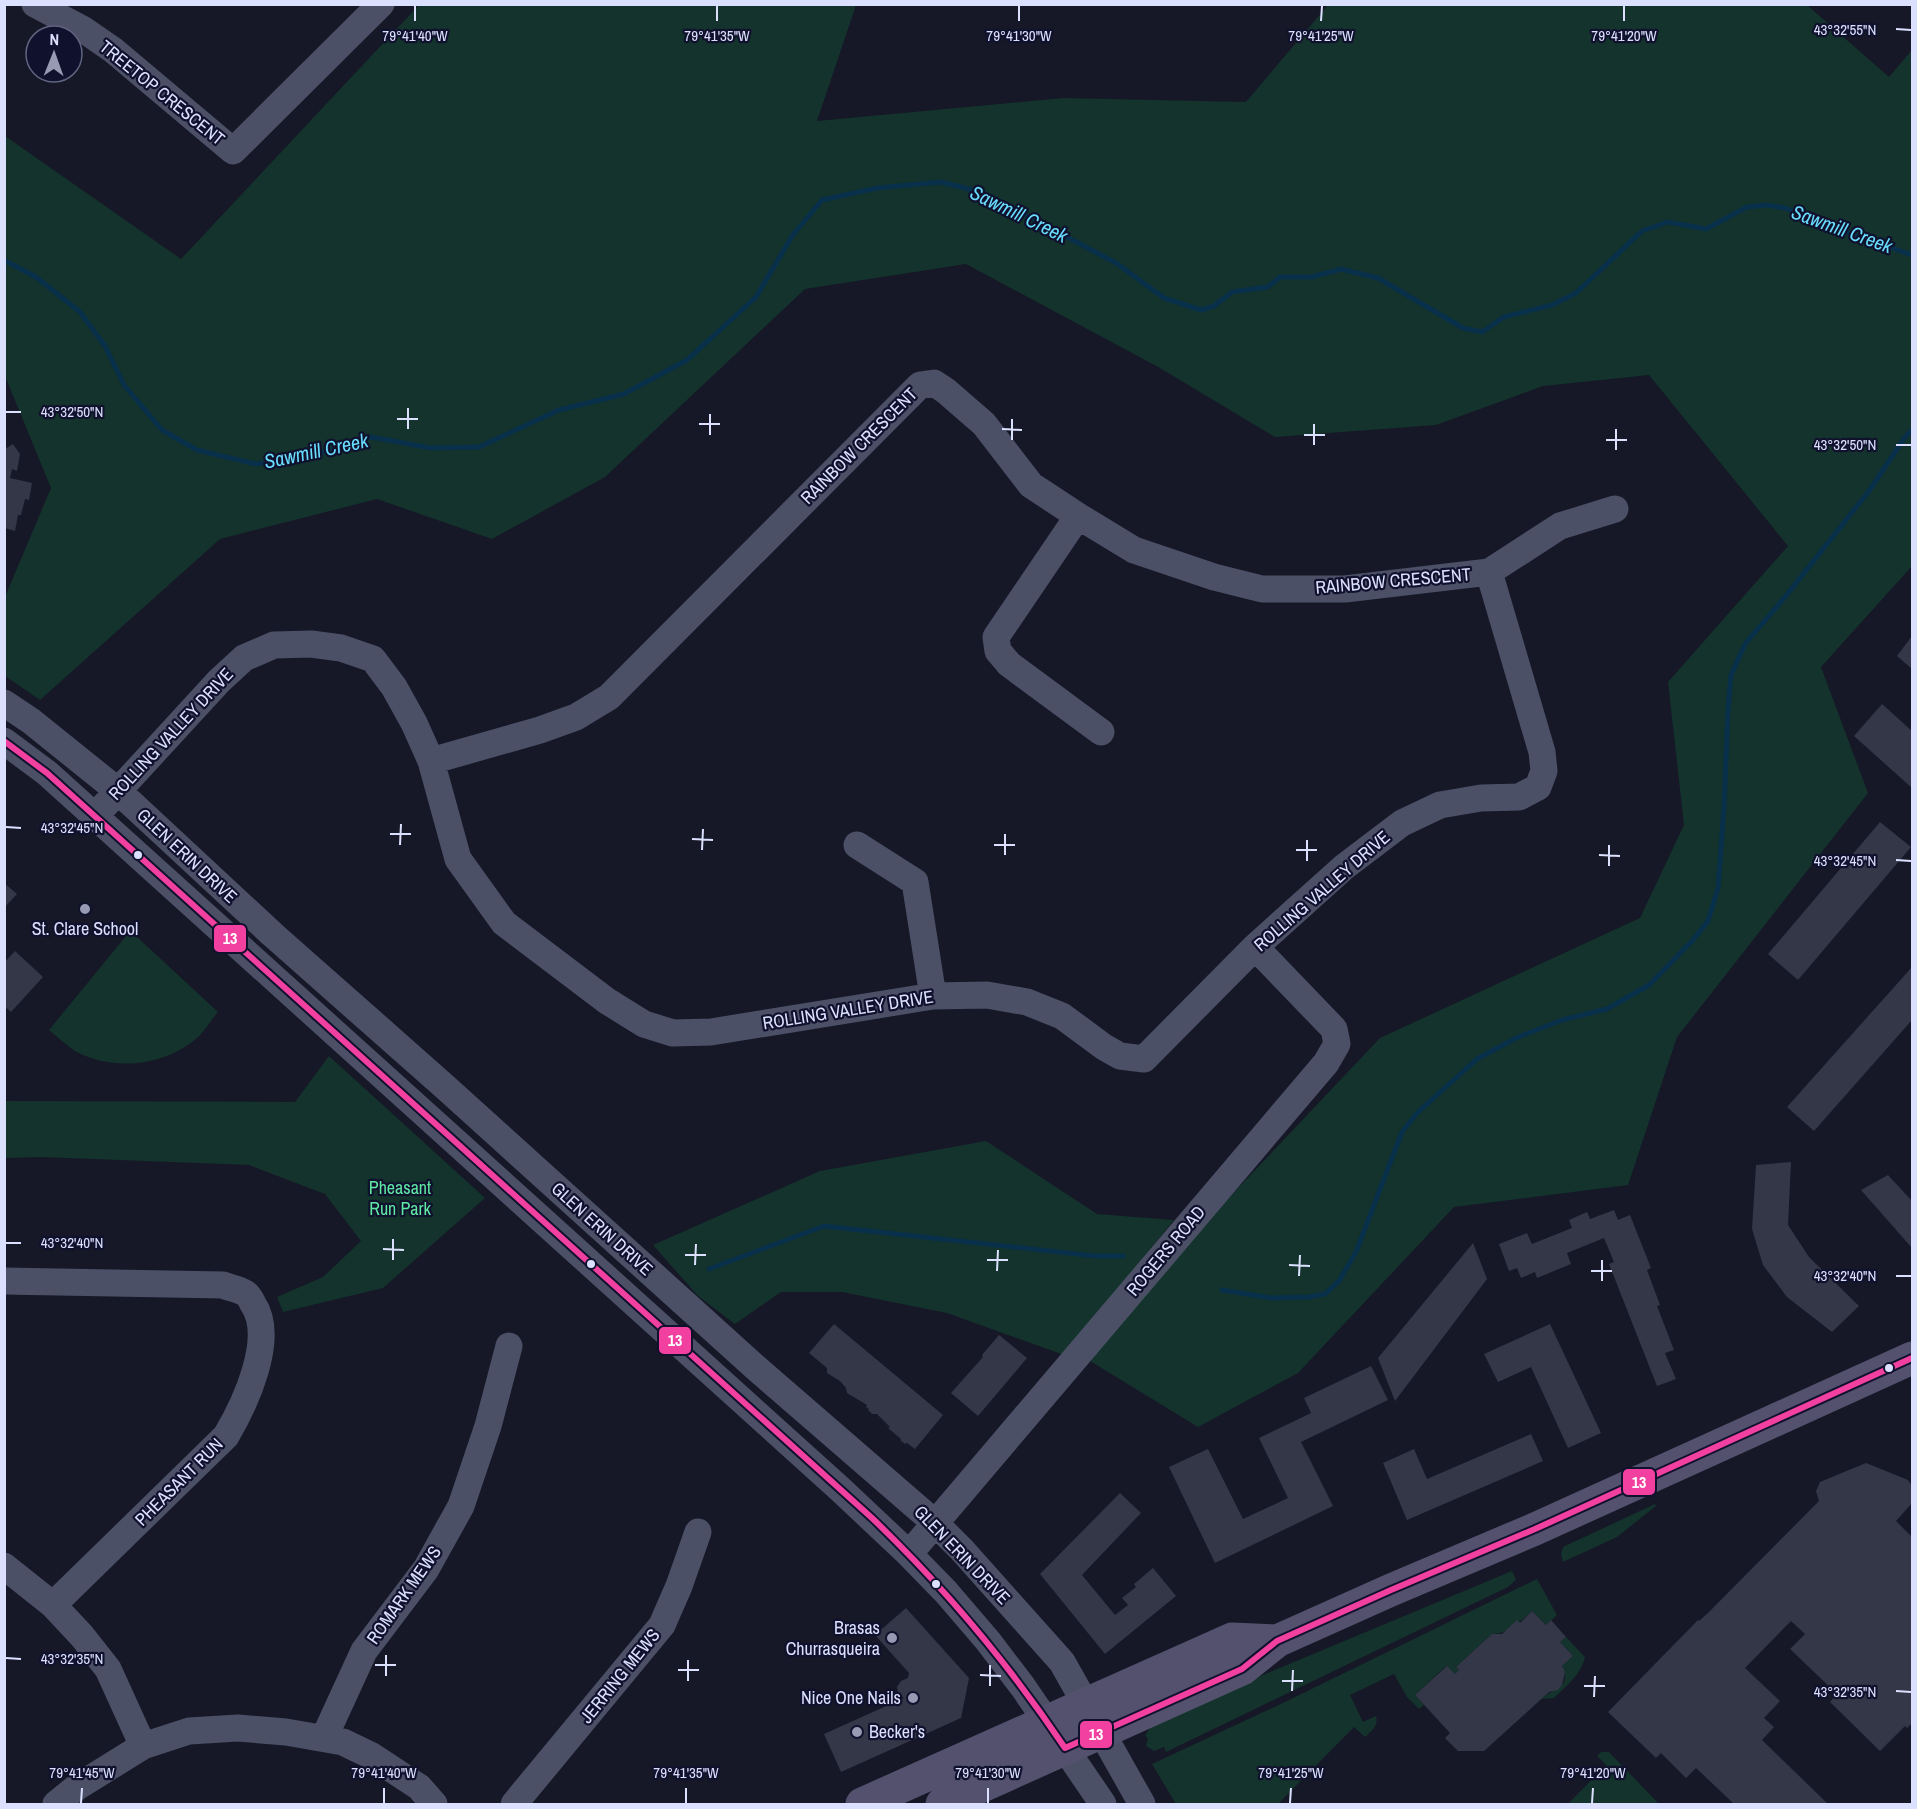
<svg xmlns="http://www.w3.org/2000/svg" width="1917" height="1809" viewBox="0 0 1917 1809" font-family="'Archivo Narrow',sans-serif">
  <rect width="100%" height="100%" fill="#161827"/>
  <path fill="#13332c" d="M419,5H856L817,121L1063,98L1246,102L1328,5H1807L1889,77L1912,50V566L1821,667L1868,793L1677,1037L1628,1185L1454,1207L1298,1373L1198,1427L1090,1361L1204,1224L1380,1038L1640,918L1684,825L1668,682L1788,546L1649,375L1543,386L1436,425L1275,437L1160,368L966,264L805,289L605,477L492,539L377,499L220,539L40,700L5,676V597L51,488L5,376V136L181,259Z
    M135,935L218,1012C211,1020 205,1031 197,1038C165,1066 113,1072 75,1051C66,1045 58,1037 49,1030L126,936Z
    M329,1056L485,1198L383,1288L283,1312L277,1297L323,1277L361,1241L325,1194L249,1165L41,1157L5,1158V1101L295,1102Z
    M986,1141L1097,1214L1174,1220L1064,1355L947,1313L842,1292H781L735,1324L698,1296L653,1245L820,1171Z
    M1655,1504L1656,1506L1617,1537L1563,1562L1561,1554L1563,1547Z
    M1512,1571L1516,1580L1508,1587L1166,1752L1164,1747L1154,1751L1146,1746L1148,1738L1145,1736C1150,1726 1157,1721 1167,1715Z
    M1537,1579L1557,1615L1546,1625L1532,1611C1520,1622 1509,1634 1492,1634L1456,1667L1459,1670L1455,1674L1446,1666L1415,1695L1424,1705L1419,1709L1407,1697L1394,1674L1350,1695L1363,1722L1376,1716C1379,1726 1371,1731 1365,1737L1354,1727L1278,1804H1176L1152,1764L1289,1700Z
    M1566,1637L1585,1657C1581,1675 1566,1686 1554,1698L1541,1699C1553,1688 1572,1689 1562,1666L1573,1656L1560,1642Z
    M1601,1752H1609L1659,1804H1568L1606,1765L1597,1756Z"/>
  <g fill="none" stroke-linecap="round" stroke-linejoin="round">
    <path stroke="#09304a" stroke-width="5" d="M4,260L36,277L80,312L105,346L124,385L162,430L197,450L256,464L308,457L371,437L431,448L479,447L559,410L624,394L687,360L756,297L792,236L822,200L877,188L941,182L984,193L1116,263L1164,298L1201,310L1214,306L1232,292L1268,287L1280,277H1312L1341,269L1378,278L1463,328L1482,332L1504,317L1552,305L1576,293L1642,231L1668,222L1706,229L1747,207L1767,205L1785,208L1845,232L1912,255
      M709,1269L824,1226L1095,1256H1123
      M1222,1290L1272,1298L1309,1297L1325,1294L1339,1281L1356,1252L1402,1132L1417,1113L1477,1059L1516,1038L1562,1020L1607,1009L1649,985L1693,940L1708,921L1718,888L1724,808L1728,709L1731,675L1745,644L1785,597L1869,491L1905,437L1912,430"/>
  </g>
  <path fill="#343748" d="M13,444L20,454L17,471L12,469L10,478L32,483L29,500L25,499L21,515H18L15,531L5,528V449Z
    M1912,636V669L1897,656Z
    M1882,704L1912,731V788L1854,736Z
    M1880,822L1911,847L1798,980L1768,954Z
    M4,883L17,894L4,908Z
    M15,951L43,977L11,1012L4,1006V963Z
    M1912,967V1020L1814,1131L1787,1107Z
    M1791,1162L1788,1225L1809,1257L1859,1306L1832,1332L1787,1297L1763,1265L1752,1229L1756,1165Z
    M1888,1175L1912,1201V1248L1861,1190Z
    M1614,1210L1618,1220L1630,1215L1651,1268L1647,1270L1660,1305L1657,1306L1674,1350L1665,1353L1676,1379L1657,1386L1609,1264L1614,1262L1604,1238L1567,1253L1571,1264L1537,1278L1535,1272L1521,1278L1517,1268L1509,1271L1499,1244L1527,1233L1532,1244L1572,1228L1569,1220L1587,1212L1590,1219Z
    M1473,1243L1487,1279L1395,1401L1378,1358Z
    M834,1324L943,1415L915,1449L907,1443L905,1444L900,1440L901,1439L888,1428L890,1427L877,1414H872L868,1410L869,1409L866,1407L867,1405L847,1393L846,1388L840,1381L827,1373V1368L809,1353Z
    M1550,1324L1601,1433L1568,1448L1531,1367L1498,1382L1484,1354Z
    M999,1335L1027,1358L978,1416L951,1393L983,1357L982,1355Z
    M1371,1366L1388,1400L1301,1442L1333,1506L1215,1563L1169,1467L1208,1449L1243,1519L1288,1498L1259,1438L1311,1413L1304,1398Z
    M1531,1434L1543,1461L1407,1520L1383,1463L1414,1449L1427,1479Z
    M1866,1463L1908,1480L1912,1486V1503L1896,1521L1912,1537V1723L1907,1728L1905,1726L1880,1751L1830,1702L1837,1694L1790,1649L1805,1634L1791,1621L1745,1668L1780,1701L1764,1718L1774,1727L1762,1740L1828,1804H1734L1696,1768L1686,1778L1661,1753L1656,1758L1608,1712L1698,1620L1699,1621L1708,1613L1819,1501L1816,1491L1820,1482Z
    M1120,1493L1141,1513L1082,1575L1115,1615L1128,1605L1122,1598L1136,1587L1134,1584L1153,1568L1176,1596L1105,1654L1040,1574Z
    M906,1608L969,1678L961,1718L841,1772L824,1734L904,1698L898,1693L897,1687L901,1681L908,1678L909,1673L875,1635Z
    M1532,1611L1546,1625L1551,1620L1566,1637L1560,1642L1573,1656L1562,1666L1565,1672L1562,1685L1558,1690L1549,1692L1484,1751H1458L1445,1738L1450,1733L1415,1695L1447,1666L1455,1674L1459,1670L1456,1667L1492,1634H1502L1517,1620L1520,1623Z"/>
  <g fill="none" stroke-linecap="round" stroke-linejoin="round">
    <path stroke="#4b5067" stroke-width="27" d="M35,4L84,30L113,50L233,151L381,4
      M1078,516L996,637L998,651L1009,664L1101,732
      M4,703L31,721L118,791L272,934L444,1086L755,1367L935,1523L962,1550L1062,1662L1142,1804
      M4,741L47,773L840,1489L909,1554L946,1592L988,1641L1023,1687L1103,1804
      M431,761L540,730L576,717L609,697L920,385L934,383L946,391L984,424L1031,485L1078,516L1134,550L1214,577L1262,589H1345L1489,572L1560,526L1615,509
      M95,816L219,681L244,658L274,645L311,644L341,648L373,659L394,687L414,723L431,761L458,859L504,923L607,1001L644,1024L673,1033L711,1032L933,996L987,995L1027,1002L1062,1016L1104,1047L1120,1056L1144,1059L1255,947L1344,867L1402,823L1440,805L1481,798L1519,797L1538,787L1544,771L1542,752L1489,572
      M857,845L915,882L933,996
      M4,1281L223,1285C230,1288 238,1289 245,1293C249,1295 251,1300 253,1304C276,1338 245,1404 226,1436L53,1605
      M909,1554L1326,1063L1337,1044L1334,1029L1255,947
      M4,1566L53,1605L82,1636L108,1669L143,1746
      M324,1738L364,1651L426,1569L461,1506L488,1426L509,1346
      M56,1804L77,1787L143,1746L189,1731L238,1728L286,1732L343,1742L372,1756L419,1787L434,1804
      M514,1804L662,1625L679,1586L698,1532"/>
    <path stroke="#53516e" stroke-width="33" d="M862,1804L1232,1639L1277,1641
      M942,1804L1242,1669L1277,1641L1391,1590L1535,1529L1912,1358"/>
    <g stroke="#10122d" stroke-width="10">
      <path id="bus-1" d="M4,741L47,773L872,1518C946,1589 1008,1663 1065,1748L1242,1669L1277,1641L1391,1590L1535,1529L1912,1358"/>
    </g>
    <use href="#bus-1" stroke="#f240a1" stroke-width="6"/>
  </g>
  <path fill="none" stroke="#dbe0ff" stroke-width="2" d="M415,21V6M717,21V6M1019,21V6M1321,21L1322,6M1624,21V6M1896,29L1911,30M6,412H21M397,419H418M699,424H720M408,429V408M1002,429L1022,430M710,435V414M1304,435H1325M1012,440V419M1606,440H1627M1314,445V424M1896,445H1911M1616,450V429M6,827L21,828M390,834H411M692,839L713,840M400,845L401,824M994,845H1015M702,850L703,829M1296,850H1317M1005,855V834M1599,855L1620,856M1896,860L1911,861M1307,861V840M1609,866V845M6,1243H21M383,1249L404,1250M685,1255H706M393,1260V1239M987,1260H1008M695,1265L696,1244M1289,1265L1310,1266M997,1271L998,1250M1591,1271H1612M1299,1276L1300,1255M1896,1276H1911M1602,1281V1260M6,1658L21,1659M375,1665H396M678,1670H699M980,1675L1001,1676M386,1676V1655M688,1681V1660M1282,1681H1303M990,1686V1665M1584,1686H1605M1292,1691L1293,1670M1896,1691L1911,1692M1594,1697L1595,1676M81,1803L82,1788M384,1803V1788M686,1803V1788M988,1803V1788M1290,1803L1291,1788M1592,1803L1593,1788"/>
  <g fill="#dbe0ff" stroke="#10122d" stroke-width="2">
    <circle cx="138" cy="855" r="5"/>
    <circle cx="591" cy="1264" r="5"/>
    <circle cx="1889" cy="1368" r="5"/>
    <circle cx="936" cy="1584" r="5"/>
  </g>
  <g fill="#969ab3" stroke="#10122d" stroke-width="2">
    <circle cx="85" cy="909" r="6"/>
    <circle cx="892" cy="1638" r="6"/>
    <circle cx="913" cy="1698" r="6"/>
    <circle cx="857" cy="1732" r="6"/>
  </g>
  <g text-anchor="middle" stroke-width="4.5" stroke-linejoin="round" paint-order="stroke">
    <g font-size="18" fill="#dbe0ff" stroke="#10122d">
      <text transform="translate(162 93) rotate(39)" y="6">TREETOP CRESCENT</text>
      <text transform="translate(859 446) rotate(-45)" y="6">RAINBOW CRESCENT</text>
      <text transform="translate(1393 581) rotate(-5)" y="6">RAINBOW CRESCENT</text>
      <text transform="translate(171 734) rotate(-47)" y="6">ROLLING VALLEY DRIVE</text>
      <text transform="translate(187 856) rotate(43)" y="6">GLEN ERIN DRIVE</text>
      <text transform="translate(1322 891) rotate(-41)" y="6">ROLLING VALLEY DRIVE</text>
      <text transform="translate(848 1010) rotate(-9)" y="6">ROLLING VALLEY DRIVE</text>
      <text transform="translate(602 1229) rotate(42)" y="6">GLEN ERIN DRIVE</text>
      <text transform="translate(1166 1251) rotate(-50)" y="6">ROGERS ROAD</text>
      <text transform="translate(179 1482) rotate(-45)" y="6">PHEASANT RUN</text>
      <text transform="translate(962 1555) rotate(46)" y="6">GLEN ERIN DRIVE</text>
      <text transform="translate(404 1595) rotate(-55)" y="6">ROMARK MEWS</text>
      <text transform="translate(620 1676) rotate(-51)" y="6">JERRING MEWS</text>
    </g>
    <g font-size="18" fill="#dbe0ff" stroke="#10122d" text-anchor="end">
      <text x="85" y="935" text-anchor="middle">St. Clare School</text>
      <text x="880" y="1634">Brasas<tspan x="880" dy="21">Churrasqueira</tspan></text>
      <text x="901" y="1704">Nice One Nails</text>
      <text x="869" y="1738" text-anchor="start">Becker's</text>
    </g>
    <g font-size="18" fill="#5fe8a4" stroke="#10122d">
      <text x="400" y="1194">Pheasant<tspan x="400" dy="21">Run Park</tspan></text>
    </g>
    <g font-size="20" font-style="italic" fill="#69deff" stroke="#10122d">
      <text transform="translate(1019 214) rotate(26)" y="7">Sawmill Creek</text>
      <text transform="translate(1842 229) rotate(20)" y="7">Sawmill Creek</text>
      <text transform="translate(316 451) rotate(-12)" y="7">Sawmill Creek</text>
    </g>
  </g>
  <g font-size="15" text-anchor="middle" fill="#dbe0ff" stroke="#10122d" stroke-width="4.5" stroke-linejoin="round" paint-order="stroke">
    <text x="1845" y="35">43°32'55"N</text>
    <text x="415" y="41">79°41'40"W</text>
    <text x="717" y="41">79°41'35"W</text>
    <text x="1019" y="41">79°41'30"W</text>
    <text x="1321" y="41">79°41'25"W</text>
    <text x="1624" y="41">79°41'20"W</text>
    <text x="72" y="417">43°32'50"N</text>
    <text x="1845" y="450">43°32'50"N</text>
    <text x="72" y="833">43°32'45"N</text>
    <text x="1845" y="866">43°32'45"N</text>
    <text x="72" y="1248">43°32'40"N</text>
    <text x="1845" y="1281">43°32'40"N</text>
    <text x="72" y="1664">43°32'35"N</text>
    <text x="1845" y="1697">43°32'35"N</text>
    <text x="82" y="1778">79°41'45"W</text>
    <text x="384" y="1778">79°41'40"W</text>
    <text x="686" y="1778">79°41'35"W</text>
    <text x="988" y="1778">79°41'30"W</text>
    <text x="1291" y="1778">79°41'25"W</text>
    <text x="1593" y="1778">79°41'20"W</text>
  </g>
  <g stroke="#10122d" stroke-width="2">
    <rect x="213" y="924" width="34" height="29" rx="6" fill="#f240a1"/>
    <rect x="658" y="1326" width="34" height="29" rx="6" fill="#f240a1"/>
    <rect x="1622" y="1468" width="34" height="28" rx="6" fill="#f240a1"/>
    <rect x="1079" y="1720" width="34" height="29" rx="6" fill="#f240a1"/>
  </g>
  <g font-size="16" text-anchor="middle" font-weight="bold" fill="#fff">
    <text x="230" y="944">13</text>
    <text x="675" y="1346">13</text>
    <text x="1639" y="1488">13</text>
    <text x="1096" y="1740">13</text>
  </g>
  <rect width="1917" height="1809" fill="none" stroke="#dbe0ff" stroke-width="12"/>
  <g transform="translate(54 54) rotate(1)"><circle r="28" fill="#10122d" stroke="#616481" stroke-width="1.5"/>
  <path d="M0-4.5L10 22L0 15L-10 22Z" fill="#969ab3"/>
  <text y="-9" font-size="16" font-weight="bold" text-anchor="middle" fill="#dbe0ff">N</text>
  </g>
</svg>
